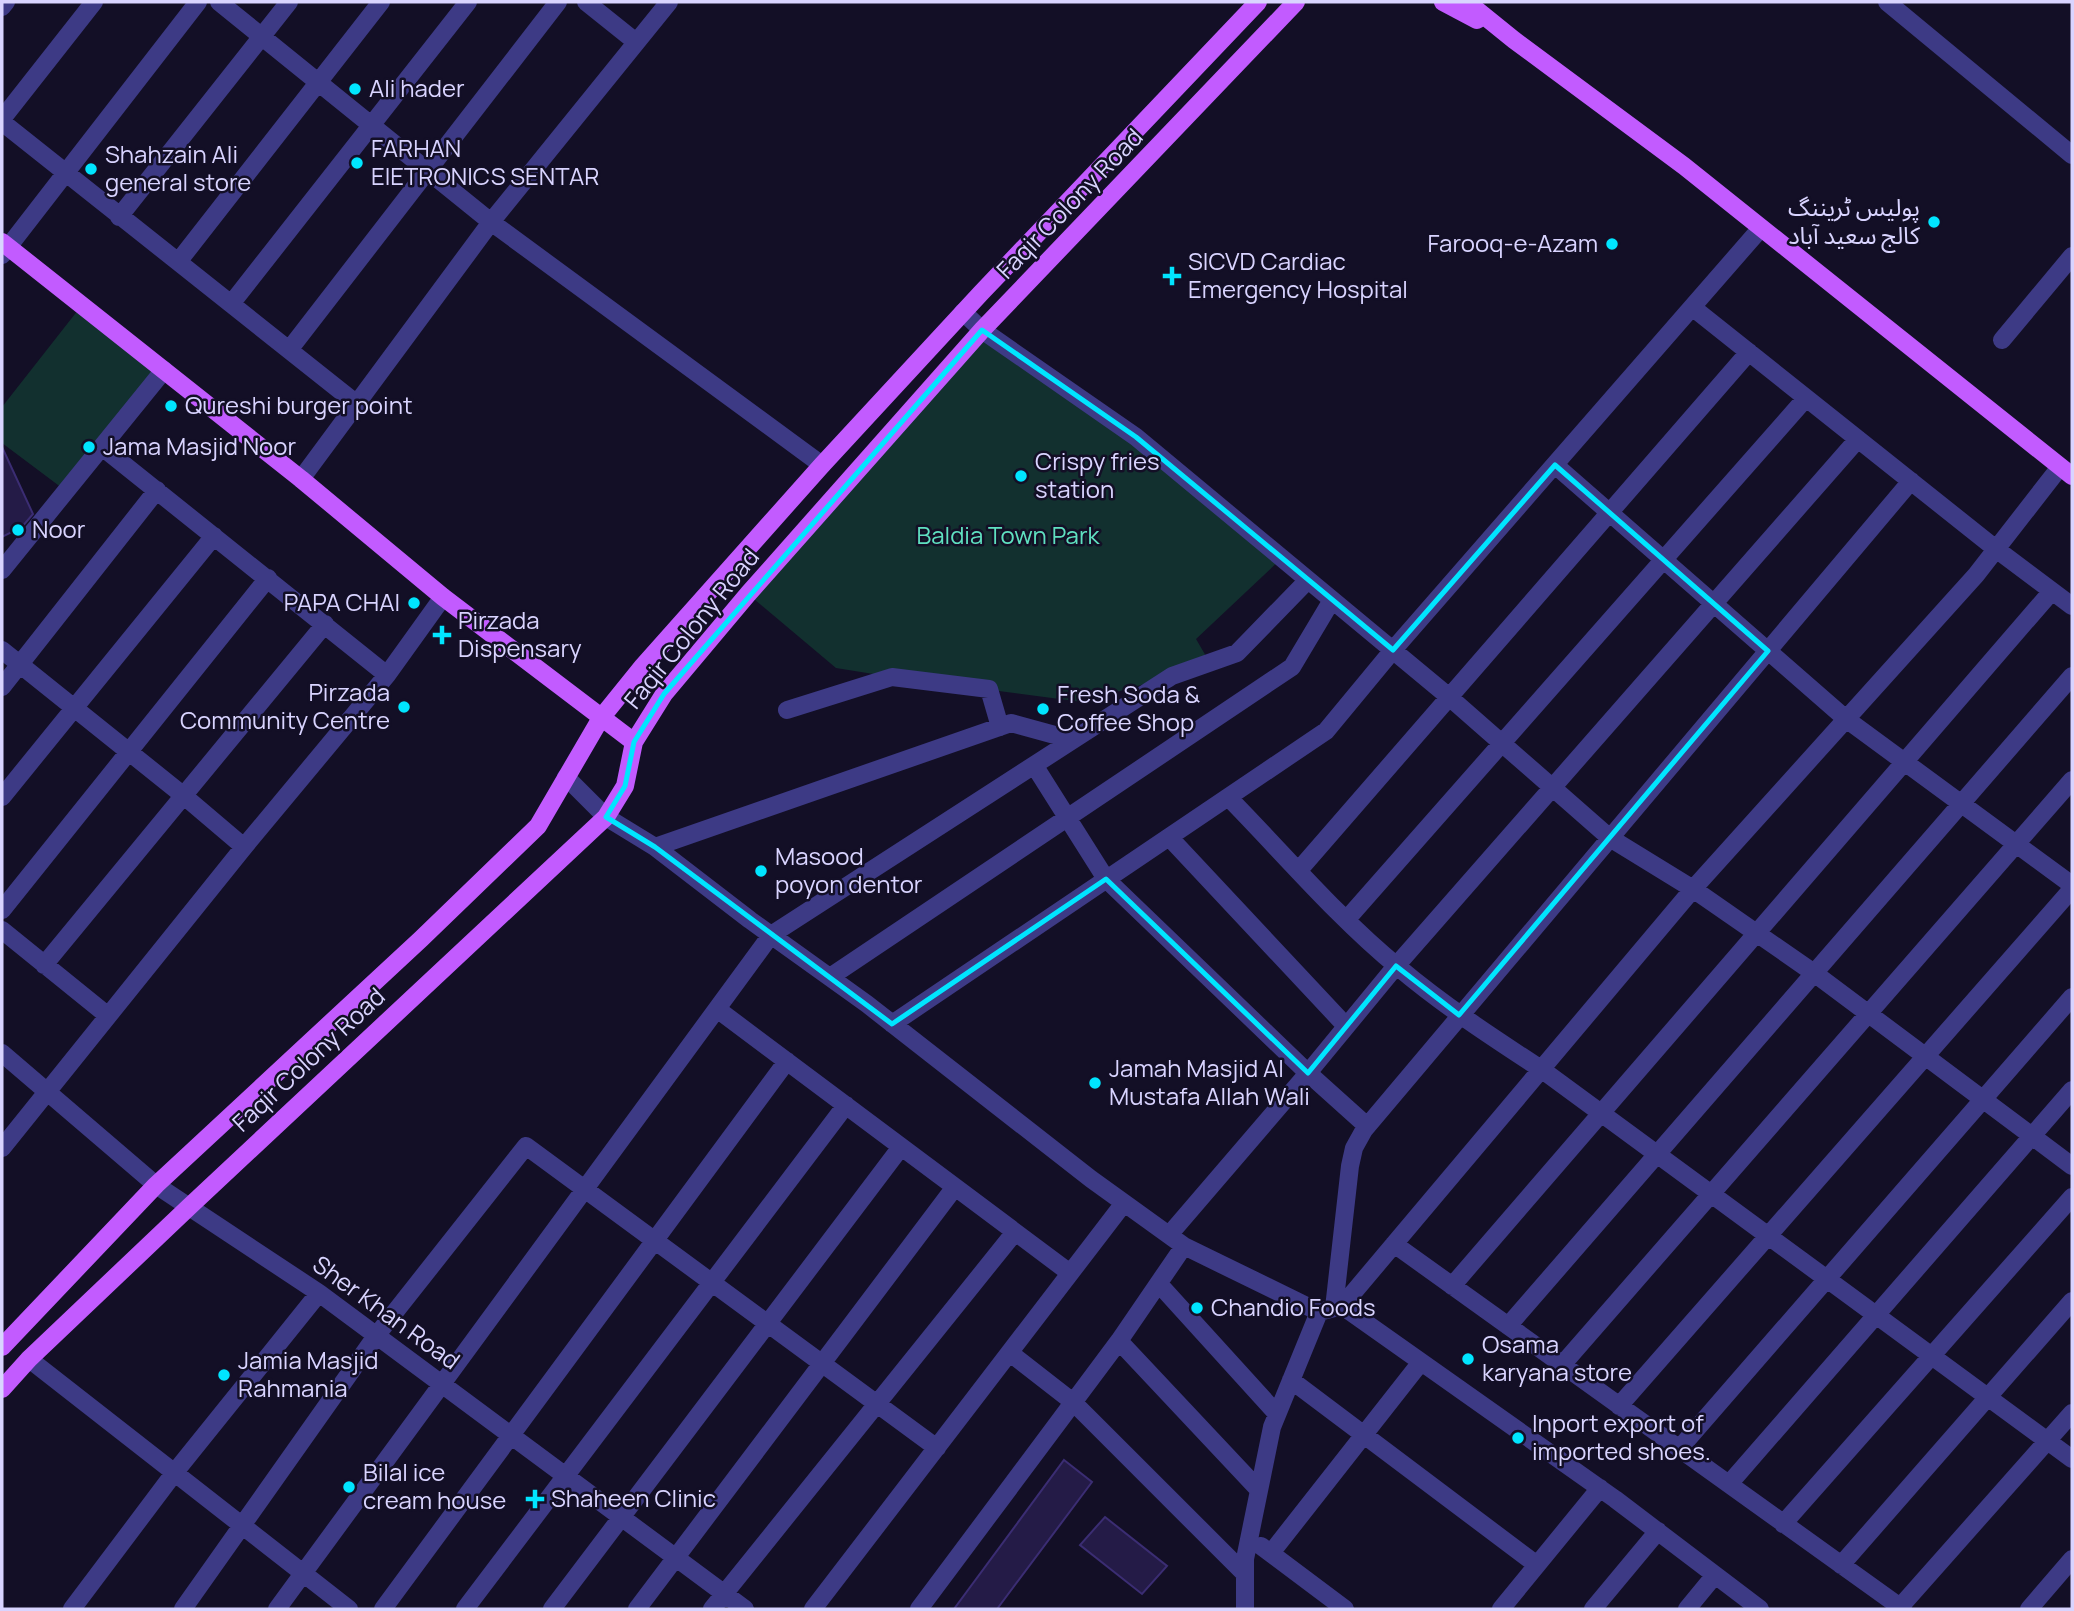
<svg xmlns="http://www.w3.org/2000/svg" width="2074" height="1611" viewBox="0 0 2074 1611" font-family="Manrope,'Noto Sans Arabic',sans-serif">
  <rect width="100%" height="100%" fill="#130f26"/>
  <path fill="#12302f" d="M82,305L164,370L66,491L2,443V407Z
    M982,330L1282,558L1196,639L1210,663L1172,676L1082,702L892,677L836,668L748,594Z"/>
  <path fill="#241b47" stroke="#3b2d73" stroke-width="2" d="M2,447L33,514L22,527L2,537Z
    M1064,1460L1092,1482L997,1609H954Z
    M1105,1517L1167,1566L1142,1594L1080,1545Z"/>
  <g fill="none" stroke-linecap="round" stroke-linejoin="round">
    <path stroke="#3d3a85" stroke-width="18" d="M219,2L491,222L822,465
      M586,2L636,42
      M1887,2L2072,155
      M2,7L6,2
      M2,119L94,2
      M2,122L357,404
      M119,217L289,2
      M2,255L198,2
      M178,262L381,2
      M231,304L468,2
      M1692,307L1996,549L2072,606
      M963,312L982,330L1136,437L1448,696L1610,838L1693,889L1814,973L2072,1166
      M2002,340L2072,256
      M289,350L558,2
      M102,447L387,675
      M1555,465L1846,719L2072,885
      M301,479L491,222L669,2
      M2,570L164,370
      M2,650L184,796L244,847
      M2,687L157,490
      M787,710L892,677L989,689L1000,727
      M1034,765L1106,879L1308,1073L1367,1126
      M566,777L606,817L655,847L750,920L867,1004L1091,1179L1184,1246L1319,1312L1342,1306L1615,1499L1760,1609
      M2,797L214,536
      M1228,797C1283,853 1338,918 1398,967C1443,1005 1492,1037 1541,1069L2072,1459
      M1169,837L1346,1026
      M655,847L1011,723L1073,740
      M1299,870L1749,352
      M2,910L268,578
      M1347,919L1806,398
      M2,930L107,1015
      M44,965L325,624
      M830,977L1292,667L1332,600
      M717,1009L1070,1273
      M892,1024L1326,731L1393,650L1761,228
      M2,1053L156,1185L319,1293L745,1609
      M2,1148L244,847L387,675L443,597
      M1169,1235L1308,1073L1396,966L1858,439
      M1394,1244L1903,1609
      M1159,1284L1277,1414
      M1452,1286L2052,591
      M1342,1306L1693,889L1976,575L2060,467
      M1334,1308L1350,1166L1354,1148L1364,1130L1911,481
      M1508,1326L2072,676
      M1119,1341L1259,1490
      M1010,1353L1073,1402L1245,1574
      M29,1359L349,1609
      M1562,1365L2072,780
      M1291,1380L1537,1565
      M1619,1406L2072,889
      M1679,1449L2072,997
      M1729,1484L2072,1090
      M1783,1524L2072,1197
      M1261,1546L1345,1609
      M1271,1553L1421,1362
      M1841,1565L2072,1301
      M1900,1607L2072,1413
      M72,1609L175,1472L319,1293
      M183,1609L376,1336L526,1146L937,1448
      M277,1609L771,935L1172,676L1237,653L1308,580
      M383,1609L787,1061
      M465,1609L846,1105
      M552,1609L901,1147
      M637,1609L955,1187
      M712,1609L1015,1232
      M813,1609L1124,1203
      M919,1609L1119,1341L1184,1246
      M1245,1609V1559L1272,1427L1319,1312
      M1501,1609L1600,1488
      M1593,1609L1658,1531
      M1687,1609L1715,1575
      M2029,1609L2072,1559"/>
    <path stroke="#c25bff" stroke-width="18" d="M1443,2L1477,20
      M1467,2L1514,40L1684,166L2072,476
      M2,242L301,479L443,597L634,742
      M2,1347L156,1185L421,939L538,826L601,718L643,666L822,465L981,293L1258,2
      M2,1389L29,1359L190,1206L606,817L625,786L634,742L664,694L748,594L982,330L1296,2"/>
  </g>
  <path fill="none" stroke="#00e5ff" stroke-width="5" stroke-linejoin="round" d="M982,330L1136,437L1393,650L1555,465L1768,651L1459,1015L1396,966L1308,1073L1106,879L892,1024L655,847L606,817L625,786L634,742L664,694Z"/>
  <g fill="#00e5ff" stroke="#130f26" stroke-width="2.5">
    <circle cx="355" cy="89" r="7"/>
    <circle cx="357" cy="163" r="7"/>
    <circle cx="91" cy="169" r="7"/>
    <circle cx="1934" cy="222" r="7"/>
    <circle cx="1612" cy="244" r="7"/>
    <path d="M1168.5 265.5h7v7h7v7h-7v7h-7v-7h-7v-7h7z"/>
    <circle cx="171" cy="406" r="7"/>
    <circle cx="89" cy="447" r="7"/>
    <circle cx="1021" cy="476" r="7"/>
    <circle cx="18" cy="530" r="7"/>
    <circle cx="414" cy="603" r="7"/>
    <path d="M438.5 624.5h7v7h7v7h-7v7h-7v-7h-7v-7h7z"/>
    <circle cx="404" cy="707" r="7"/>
    <circle cx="1043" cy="709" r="7"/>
    <circle cx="761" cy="871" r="7"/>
    <circle cx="1095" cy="1083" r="7"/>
    <circle cx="1197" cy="1308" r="7"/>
    <circle cx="1468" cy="1359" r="7"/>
    <circle cx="224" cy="1375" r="7"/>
    <circle cx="1518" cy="1438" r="7"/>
    <circle cx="349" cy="1487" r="7"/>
    <path d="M531.5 1488.5h7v7h7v7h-7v7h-7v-7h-7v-7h7z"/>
  </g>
  <g text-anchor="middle" stroke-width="5" stroke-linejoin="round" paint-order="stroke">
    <g font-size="24" fill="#d9d4ff" stroke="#130f26" text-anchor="start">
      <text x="369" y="97">Ali hader</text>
      <text x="371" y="157">FARHAN<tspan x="371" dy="28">EIETRONICS SENTAR</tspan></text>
      <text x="105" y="163">Shahzain Ali<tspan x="105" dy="28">general store</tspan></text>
      <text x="1920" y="216" text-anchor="end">پولیس ٹریننگ<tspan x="1920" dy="28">کالج سعید آباد</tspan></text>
      <text x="1598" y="252" text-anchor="end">Farooq-e-Azam</text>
      <text x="1188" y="270">SICVD Cardiac<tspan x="1188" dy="28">Emergency Hospital</tspan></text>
      <text x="185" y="414">Qureshi burger point</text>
      <text x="103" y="455">Jama Masjid Noor</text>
      <text x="1035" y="470">Crispy fries<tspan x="1035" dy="28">station</tspan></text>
      <text x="32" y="538">Noor</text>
      <text x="400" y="611" text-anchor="end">PAPA CHAI</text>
      <text x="458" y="629">Pirzada<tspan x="458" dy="28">Dispensary</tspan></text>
      <text x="390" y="701" text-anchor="end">Pirzada<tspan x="390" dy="28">Community Centre</tspan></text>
      <text x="1057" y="703">Fresh Soda &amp;<tspan x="1057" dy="28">Coffee Shop</tspan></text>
      <text x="775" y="865">Masood<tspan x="775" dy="28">poyon dentor</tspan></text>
      <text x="1109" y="1077">Jamah Masjid Al<tspan x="1109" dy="28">Mustafa Allah Wali</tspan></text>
      <text x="1211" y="1316">Chandio Foods</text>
      <text x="1482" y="1353">Osama<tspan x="1482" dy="28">karyana store</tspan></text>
      <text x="238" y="1369">Jamia Masjid<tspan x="238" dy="28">Rahmania</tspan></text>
      <text x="1532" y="1432">Inport export of<tspan x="1532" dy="28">imported shoes.</tspan></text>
      <text x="363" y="1481">Bilal ice<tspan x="363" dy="28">cream house</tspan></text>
      <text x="551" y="1507">Shaheen Clinic</text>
    </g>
    <g font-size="24" fill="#d9d4ff" stroke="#130f26">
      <text transform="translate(1070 204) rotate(-46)" y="8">Faqir Colony Road</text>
      <text transform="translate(692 629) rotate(-51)" y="8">Faqir Colony Road</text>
      <text transform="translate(309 1060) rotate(-43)" y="8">Faqir Colony Road</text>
      <text transform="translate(386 1313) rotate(36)" y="8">Sher Khan Road</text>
    </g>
    <g font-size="24" fill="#5fe0c0" stroke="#130f26">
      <text x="1008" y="544">Baldia Town Park</text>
    </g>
  </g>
  <rect width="2074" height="1611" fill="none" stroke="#d9d4ff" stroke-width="7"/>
</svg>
